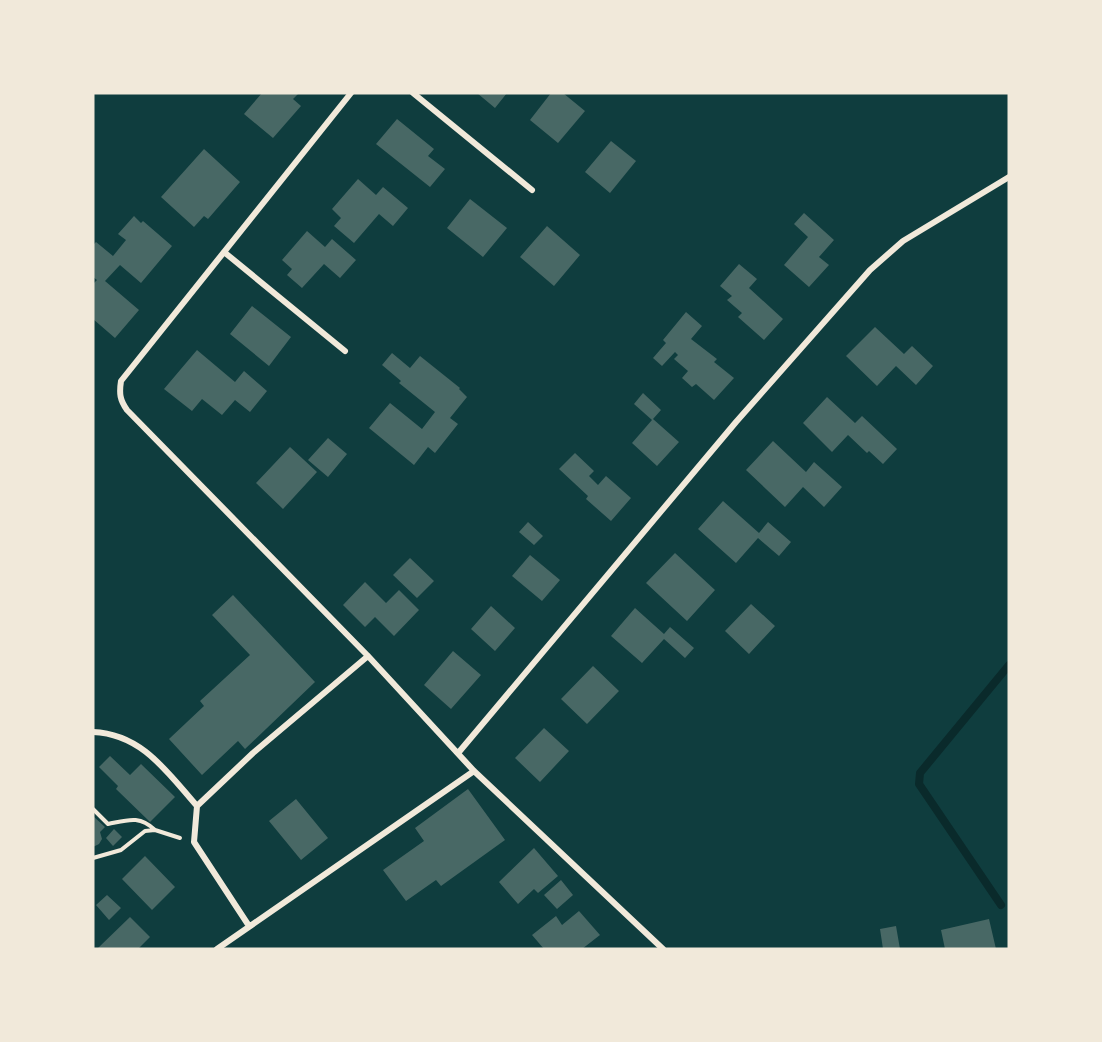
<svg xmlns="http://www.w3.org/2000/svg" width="1102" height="1042" viewBox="0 0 1102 1042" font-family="Georgia,serif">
  <rect width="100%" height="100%" fill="#0f3d3e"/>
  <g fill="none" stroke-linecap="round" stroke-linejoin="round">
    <path stroke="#0a2a2b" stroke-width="8" d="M1001,905L919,784L920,773L1009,665"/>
  </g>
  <path fill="#486865" d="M262,93H299L293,99L301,106L273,138L244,114Z
    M477,93H507L495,108Z
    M551,93H563L585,111L558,143L530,120Z
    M397,119L434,149L428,156L445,169L430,187L376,144Z
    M611,141L636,161L610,193L585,172Z
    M204,149L240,182L208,219L204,216L194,227L161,197Z
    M358,179L376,195L383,187L408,208L393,226L379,214L354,243L334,226L341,218L332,209Z
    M470,199L507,228L483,257L447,228Z
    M804,213L834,240L819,257L829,265L809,287L784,265L808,237L794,224Z
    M134,216L141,223L143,221L172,246L141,283L120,265L105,281L139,310L115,338L93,319V284L97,280L93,277V245L96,242L113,256L126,240L118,234Z
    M547,226L580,255L554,286L520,257Z
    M307,231L325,247L332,239L356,260L340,278L324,264L302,288L287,275L292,269L282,260Z
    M739,264L757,279L749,288L783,319L764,340L738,317L742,313L727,300L732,296L720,286Z
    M252,306L291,337L269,366L230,334Z
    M686,312L702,326L691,339L717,359L714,362L734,378L714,400L696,384L692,387L682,378L688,371L674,359L678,355L675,352L662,366L653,358L666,343L663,340Z
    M875,327L904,354L912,346L933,366L916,385L896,366L877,386L846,356Z
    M197,350L235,382L244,371L267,391L250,412L235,400L222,415L202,399L192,411L164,389Z
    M392,353L410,368L420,356L460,388L459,389L467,397L450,418L458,424L435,453L428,447L414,465L369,428L390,403L422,429L435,412L399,383L401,381L382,365Z
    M643,393L661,410L653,419L679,442L657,466L632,443L652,420L634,404Z
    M827,397L855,423L862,416L897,449L883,464L869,451L867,453L848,435L832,452L803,423Z
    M328,438L347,454L328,477L308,460Z
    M773,441L806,472L814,462L842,487L824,507L803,487L785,507L746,470Z
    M290,447L317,472L283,509L256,483Z
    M575,453L594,471L589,476L598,485L606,476L631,498L611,521L586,499L588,496L559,469Z
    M723,501L759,533L768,522L791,542L779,556L758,538L736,563L698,529Z
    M528,522L543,536L534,545L519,532Z
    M675,553L715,590L687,621L646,583Z
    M530,555L560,580L542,601L512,576Z
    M410,558L434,581L417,598L393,575Z
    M365,582L386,603L399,590L419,610L394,636L375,617L365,627L343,605Z
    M233,595L315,682L245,749L238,741L202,775L169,739L204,706L200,701L250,655L212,615Z
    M751,604L775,626L749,654L725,631Z
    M491,606L515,628L495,651L471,629Z
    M635,608L664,634L670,627L694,648L685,658L664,639L642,663L611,636Z
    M453,651L481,675L451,709L424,685Z
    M593,666L619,691L587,724L561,699Z
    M544,728L569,751L540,782L515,758Z
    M110,756L130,775L141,764L175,797L150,822L116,789L118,786L99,767Z
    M468,789L505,840L441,886L436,880L406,901L383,870L424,841L415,828Z
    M296,799L328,838L301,860L269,821Z
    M93,816L105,827L100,832L102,839L99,844L93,847Z
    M114,829L122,837L113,846L106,838Z
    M534,848L558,876L538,893L534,889L518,904L499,882Z
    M145,856L175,887L152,910L122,879Z
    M561,880L573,895L557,909L544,895Z
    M107,895L121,908L109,920L96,905Z
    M579,911L600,935L582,949H544L532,935L556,916L562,925Z
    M130,917L150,937L138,949H97Z
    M989,919L996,949H945L941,930Z
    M896,926L900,949H883L880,929Z"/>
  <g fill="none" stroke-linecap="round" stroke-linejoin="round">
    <path stroke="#f1e9da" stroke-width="4" d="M93,809L108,824C128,820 139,815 155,830L145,831L121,850L93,858
      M155,830L180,838"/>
    <path stroke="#f1e9da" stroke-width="6" d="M351,93L121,381C119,394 120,400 127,410L368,656L474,771L663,949
      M413,93L532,190
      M224,252L345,351
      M93,732C142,734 167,772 197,806
      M459,752L736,422L870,270L903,241L1009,177
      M249,926L194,842L197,806L253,753L368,656
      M217,949L474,771"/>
  </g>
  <rect width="1102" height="1042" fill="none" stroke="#f1e9da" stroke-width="189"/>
</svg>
